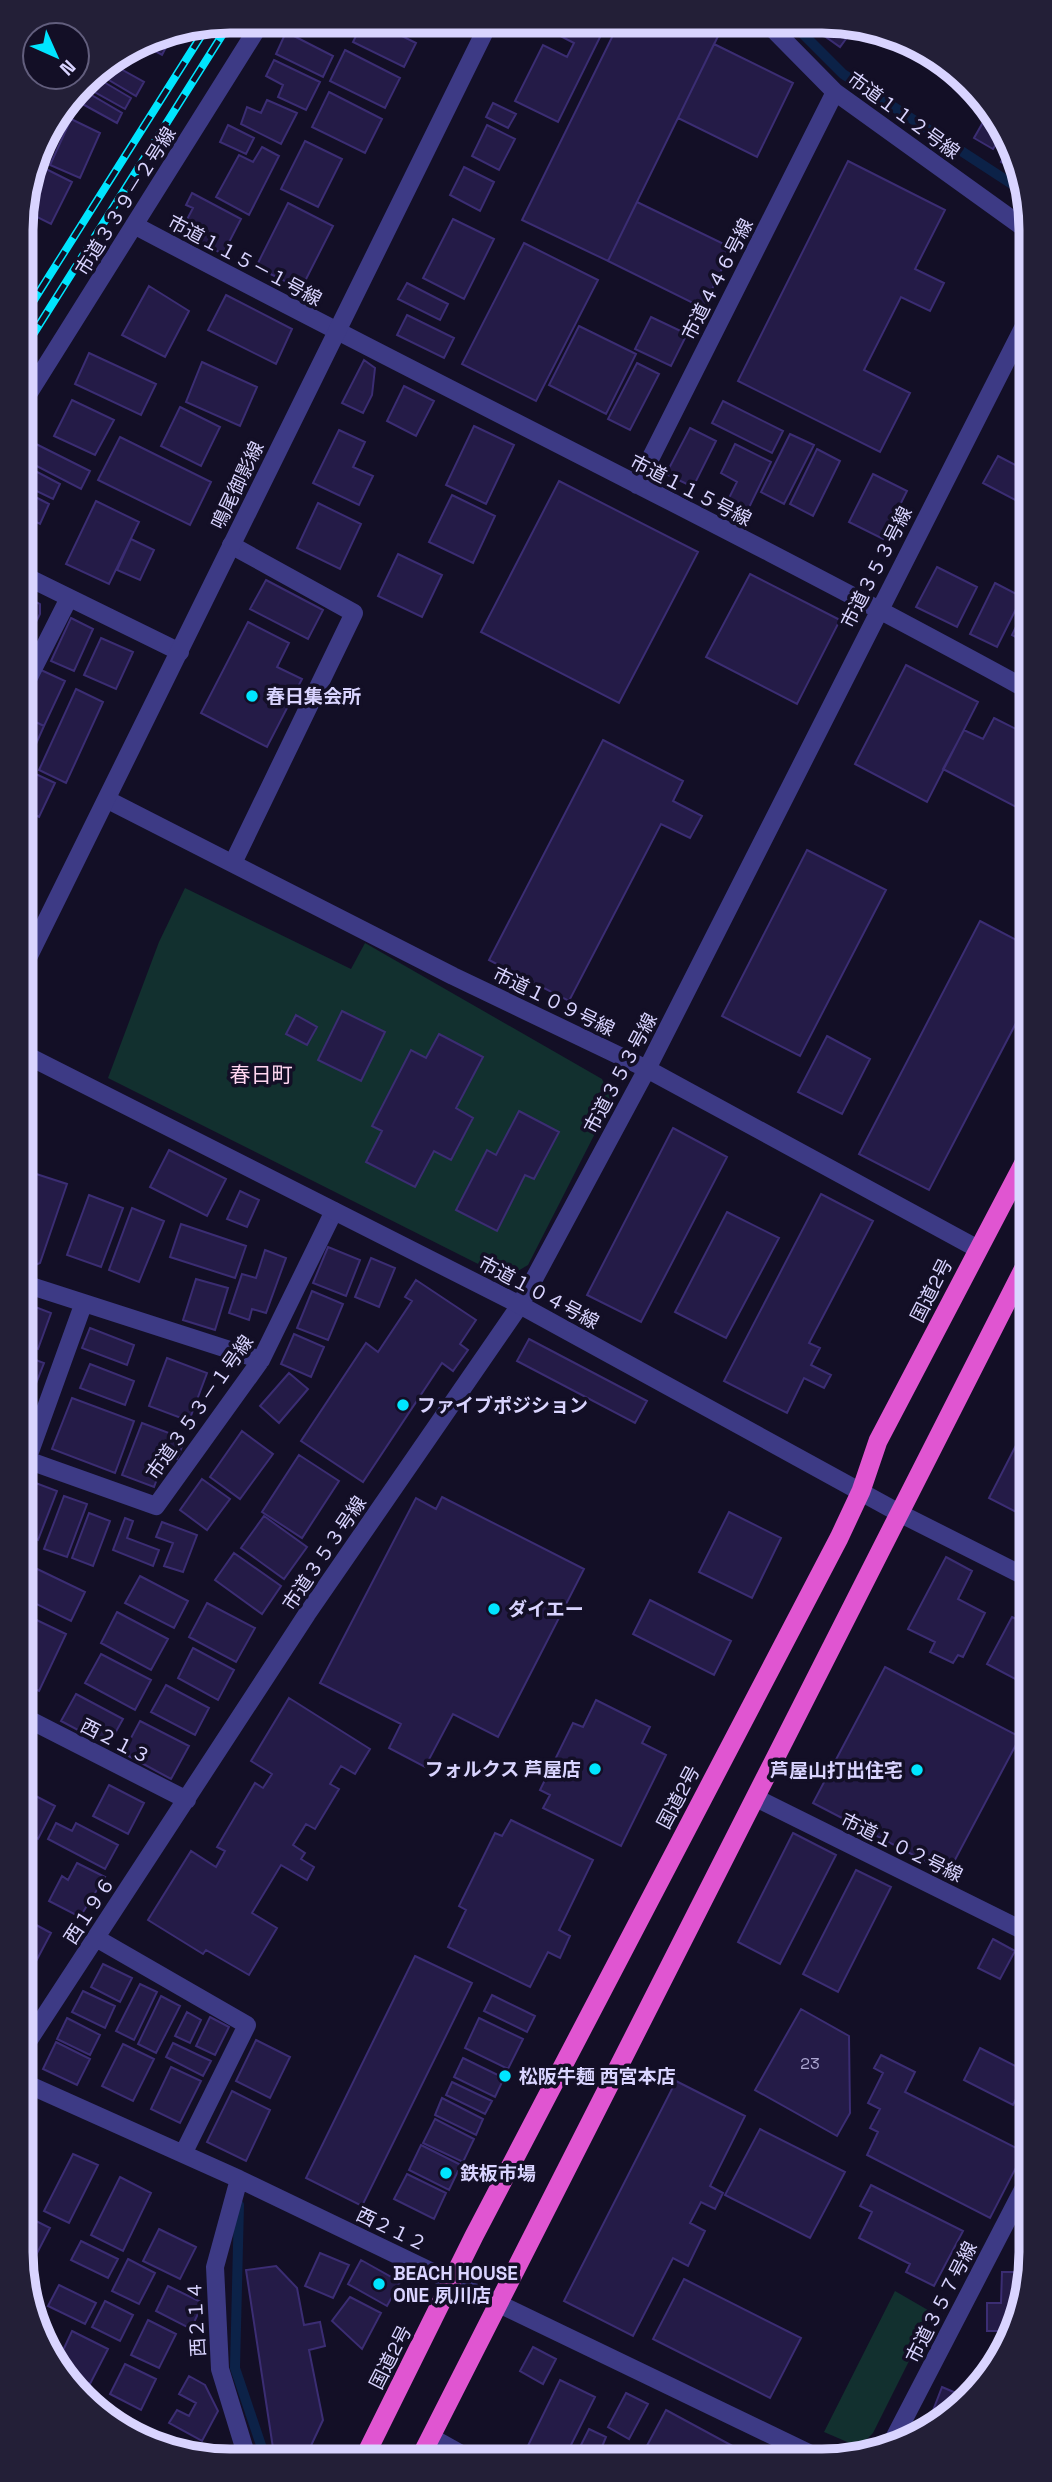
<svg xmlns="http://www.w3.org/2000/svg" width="1052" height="2482" viewBox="0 0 1052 2482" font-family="'Space Grotesk','Noto Sans JP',sans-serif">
  <rect width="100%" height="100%" fill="#130f26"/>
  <path fill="#12302f" d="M185,888L351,969L365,943L602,1079L612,1100L528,1265L506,1278L108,1078L159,942Z
    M895,2291L933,2313L873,2433L859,2447L824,2432Z"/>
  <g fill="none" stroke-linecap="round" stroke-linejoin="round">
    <path stroke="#0c2248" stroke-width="10" d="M794,25L843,74L1024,192
      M239,2205L235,2368L265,2457"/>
  </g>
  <path fill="#241b47" stroke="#3b2d73" stroke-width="2" d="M323,22H348L343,32Z
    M363,22H374L416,43L404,67L353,42Z
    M388,22H415L410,33Z
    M545,23H607L558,122L515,101L543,45L567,57L574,43L543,27Z
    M619,23L724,24L608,261L522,220Z
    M809,25H856L840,47Z
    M174,32L162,55L140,43L151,37Z
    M286,32L333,56L323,77L276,54Z
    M714,44L793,83L757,157L678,118Z
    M345,50L400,78L385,108L330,81Z
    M274,60L320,82L306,110L278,97L283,85L266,76Z
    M110,63L144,82L136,96L102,76Z
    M97,78L131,98L125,109L91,90Z
    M83,90L122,113L117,123L77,101Z
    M329,92L382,119L365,153L312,127Z
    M267,100L297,113L281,144L241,124L247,107L261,113Z
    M493,103L516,114L508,128L486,117Z
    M990,110L1005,130L993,149L974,138Z
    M71,119L100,133L80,178L50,165Z
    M228,125L254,138L246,154L220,142Z
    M487,125L515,139L499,170L472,156Z
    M305,141L342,159L318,207L281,189Z
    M1011,145L1018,162L1013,169L1001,162Z
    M262,147L279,156L249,215L216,197L239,155L253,162Z
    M848,161L945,210L915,269L944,283L930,311L901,297L864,370L910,393L880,452L738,381Z
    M36,164L72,182L51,224L23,210Z
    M464,167L494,182L480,211L450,195Z
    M192,193L241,219L223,254L180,233L193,208L186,205Z
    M637,202L732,248L703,308L608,261Z
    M288,203L333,226L301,289L256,267Z
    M453,219L494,239L464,299L423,278Z
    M524,243L598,280L536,401L462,364Z
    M407,283L448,304L440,320L398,299Z
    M149,286L189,311L165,357L122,335Z
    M226,295L292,329L276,364L208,330Z
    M407,315L454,338L444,358L397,335Z
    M651,317L687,334L671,366L635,349Z
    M579,326L636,354L606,414L549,385Z
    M89,353L156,384L141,415L75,384Z
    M364,360L375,368L372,395L363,413L342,403Z
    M202,362L257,387L240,426L186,402Z
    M637,363L659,374L630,430L608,419Z
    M404,386L434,401L416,436L387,421Z
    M72,400L114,420L95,455L54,436Z
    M723,401L783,431L772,453L712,423Z
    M180,407L220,427L201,466L161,446Z
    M474,426L514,445L486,504L446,485Z
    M690,428L716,441L693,487L666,474Z
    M339,430L365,442L353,467L373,476L359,505L313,483Z
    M790,434L814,445L784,504L761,492Z
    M120,437L211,482L190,525L98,480Z
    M34,443L90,471L81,489L25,460Z
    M735,444L771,462L743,520L723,510L737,482L721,473Z
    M817,449L840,461L813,516L790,504Z
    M998,456L1025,470V505L983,483Z
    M22,464L60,484L53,499L22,484Z
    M873,474L907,491L883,539L849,522Z
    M559,481L698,552L619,703L481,632Z
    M22,490L49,504L40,524L22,515Z
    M452,495L495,516L473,563L429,542Z
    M96,501L139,522L109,584L66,564Z
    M318,503L361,524L340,569L297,548Z
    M131,539L154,550L140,580L117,570Z
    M398,554L442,575L422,617L378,596Z
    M937,567L977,587L957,627L916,607Z
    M750,574L840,620L797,704L706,657Z
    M266,580L323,610L308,639L250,609Z
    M995,583L1022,597L997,647L970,634Z
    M26,597L40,604V614L25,644L23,603Z
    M1025,608V642L1012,635Z
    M71,618L93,629L74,671L51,661Z
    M248,622L289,643L277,667L302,679L267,747L201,713Z
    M101,638L133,652L116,689L84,675Z
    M906,665L978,702L927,802L855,764Z
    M41,670L65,681L44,726L23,716V709Z
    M76,689L103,702L66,783L39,770Z
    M23,716L44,726L36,744L23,739Z
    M994,718L1026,734V812L943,769L964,730L983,739Z
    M603,740L683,781L673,801L702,816L690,838L661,824L569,1001L489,960Z
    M23,768L55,783L39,817L23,809Z
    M807,850L886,890L800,1056L722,1016Z
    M980,921L1026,945L1027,1002L929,1190L859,1154Z
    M342,1011L385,1032L361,1081L318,1060Z
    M296,1015L317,1027L307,1045L286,1034Z
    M439,1034L483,1057L456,1108L473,1118L451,1160L434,1151L415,1187L366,1162L382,1131L372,1126L411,1050L426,1058Z
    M827,1036L870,1059L842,1114L798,1092Z
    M519,1111L559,1132L534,1179L525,1175L497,1231L456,1210L487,1150L496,1155Z
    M673,1128L727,1157L641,1322L587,1295Z
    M169,1150L226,1179L207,1216L150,1187Z
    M24,1170L67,1184L40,1263L29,1268L25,1266Z
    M240,1191L259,1200L247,1227L227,1219Z
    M821,1194L873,1221L809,1343L820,1348L811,1365L831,1375L824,1388L804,1378L787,1413L724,1381Z
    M89,1195L123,1208L101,1267L67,1255Z
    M132,1208L164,1221L139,1282L109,1270Z
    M727,1212L779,1238L726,1338L675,1312Z
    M181,1224L246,1246L235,1278L170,1257Z
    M328,1247L360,1260L346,1296L313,1283Z
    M265,1250L286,1258L266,1313L252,1309L249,1320L229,1313L242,1274L256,1278Z
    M371,1258L395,1268L379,1307L355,1297Z
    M196,1279L228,1288L215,1330L183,1320Z
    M416,1280L476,1320L460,1344L468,1350L453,1371L442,1363L363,1482L301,1441L366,1343L378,1352L412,1301L405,1297Z
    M312,1291L343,1304L328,1340L297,1328Z
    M25,1303L51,1313L38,1349L25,1344Z
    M90,1328L134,1345L127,1365L82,1348Z
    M294,1334L324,1347L311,1377L281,1364Z
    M529,1339L647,1401L635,1423L517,1361Z
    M25,1356L44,1363L30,1399L25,1397Z
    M167,1358L207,1373L189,1421L149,1406Z
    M90,1364L134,1381L125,1405L80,1388Z
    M289,1373L308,1389L279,1423L260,1406Z
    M72,1398L134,1421L115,1473L52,1449Z
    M1028,1422V1518L989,1498Z
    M142,1423L185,1439L177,1459L166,1455L154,1487L122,1475Z
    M242,1431L273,1454L240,1499L210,1477Z
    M299,1455L339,1481L302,1538L262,1512Z
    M202,1479L230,1499L207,1530L180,1510Z
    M33,1482L57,1491L38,1540L26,1535V1502Z
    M64,1496L87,1504L67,1557L44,1549Z
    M442,1497L584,1569L498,1737L453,1714L425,1767L389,1748L401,1724L320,1683L416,1498L436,1509Z
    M729,1512L781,1538L752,1598L699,1572Z
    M89,1513L110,1521L93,1566L72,1558Z
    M264,1516L307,1547L284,1579L241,1548Z
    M125,1518L133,1521L127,1538L159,1550L153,1566L113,1550Z
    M162,1522L197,1535L183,1572L164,1566L173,1543L156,1537Z
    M234,1553L281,1586L262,1614L215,1580Z
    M946,1557L972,1571L958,1599L985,1613L963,1657L958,1655L953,1663L930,1652L935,1642L908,1629Z
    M31,1566L85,1592L71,1621L26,1599V1577Z
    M140,1576L188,1601L174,1628L125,1603Z
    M650,1600L731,1641L714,1675L633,1634Z
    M207,1603L255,1628L236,1662L189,1637Z
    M117,1612L168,1639L151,1670L101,1643Z
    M26,1615L66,1634L39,1691L26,1685Z
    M1012,1617L1029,1625V1667L1021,1682L987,1664Z
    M193,1648L234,1670L218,1700L178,1678Z
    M101,1654L151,1680L135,1710L85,1683Z
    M885,1667L1020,1737L948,1873L813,1803Z
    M166,1685L209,1708L195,1735L151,1712Z
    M76,1694L123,1719L108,1746L61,1721Z
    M289,1698L370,1749L355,1774L341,1766L330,1784L339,1789L315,1829L306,1824L293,1845L305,1853L301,1859L314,1867L307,1880L281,1865L252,1913L277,1928L249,1975L206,1950L203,1954L148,1920L191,1851L216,1867L225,1851L217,1847L255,1783L263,1788L272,1774L251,1761Z
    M596,1700L650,1727L642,1743L666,1755L621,1846L543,1808L550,1795L540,1790L573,1723L583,1727Z
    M140,1721L189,1746L171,1779L123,1753Z
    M109,1785L144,1803L128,1834L93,1816Z
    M26,1791L55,1806L38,1839L27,1833Z
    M511,1820L593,1860L559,1930L570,1936L560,1958L548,1952L530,1987L448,1947L466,1910L459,1906L495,1833L502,1836Z
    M56,1823L72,1831L76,1823L118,1845L105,1869L48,1839Z
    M793,1833L836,1855L780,1964L738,1942Z
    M77,1863L105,1877L80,1917L49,1901L62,1876L68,1880Z
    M856,1870L891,1887L838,1992L803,1974Z
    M27,1920L51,1933L33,1967L27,1963Z
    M993,1939L1015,1951L1000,1979L978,1968Z
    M415,1956L472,1983L362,2206L306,2178Z
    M103,1964L132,1978L120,2002L91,1987Z
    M140,1984L157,1992L134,2040L116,2031Z
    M83,1991L115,2006L105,2028L72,2012Z
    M492,1995L535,2016L527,2032L484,2011Z
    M161,1996L180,2006L156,2053L138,2044Z
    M801,2009L849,2036L850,2113L837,2136L755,2090Z
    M187,2012L201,2020L190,2043L175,2036Z
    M210,2017L229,2027L215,2055L196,2046Z
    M67,2018L100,2035L90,2055L57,2039Z
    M479,2018L523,2039L508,2069L465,2048Z
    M1026,2034L1030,2036V2061L1016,2053Z
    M256,2040L290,2057L270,2098L236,2081Z
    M56,2042L90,2059L77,2085L43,2069Z
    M173,2043L211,2061L203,2076L166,2057Z
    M123,2044L154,2059L133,2101L102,2086Z
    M980,2048L1029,2073L1013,2105L964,2080Z
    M881,2055L915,2072L905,2092L1024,2152L990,2218L867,2155L878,2132L870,2128L880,2109L868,2103L883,2073L874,2068Z
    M463,2058L504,2078L495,2097L454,2077Z
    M171,2067L201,2081L180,2123L151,2109Z
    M676,2081L745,2116L710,2186L723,2193L715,2209L701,2202L690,2223L705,2231L688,2266L673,2258L633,2336L564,2301Z
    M452,2082L492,2101L485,2114L446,2095Z
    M232,2091L270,2110L246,2161L207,2142Z
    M442,2098L483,2119L476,2135L435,2115Z
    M435,2119L474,2139L463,2162L423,2143Z
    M760,2129L845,2172L810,2238L725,2195Z
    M421,2145L461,2165L449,2190L409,2170Z
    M73,2154L98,2165L69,2223L44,2211Z
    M407,2174L446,2193L434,2219L394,2199Z
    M120,2177L151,2193L123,2251L91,2235Z
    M871,2185L963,2231L934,2286L906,2272L910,2264L859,2238L872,2212L860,2206Z
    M28,2217L50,2228L32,2263L28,2261Z
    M159,2229L196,2247L180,2279L143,2261Z
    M1021,2236H1030L1031,2265L1015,2331L1013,2336H1000L999,2331H987V2303H1001L1002,2272H1020Z
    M81,2241L118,2259L108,2278L71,2260Z
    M320,2253L349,2265L333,2298L305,2286Z
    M128,2259L155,2273L139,2304L112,2291Z
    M361,2260L400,2282L387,2306L348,2284Z
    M276,2266L297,2288L304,2325L320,2322L325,2346L309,2350L323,2420L308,2452L282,2457L280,2447L273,2448L246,2270Z
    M684,2279L801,2338L770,2398L653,2339Z
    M59,2285L96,2303L85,2324L48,2306Z
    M168,2286L203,2303L191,2329L156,2311Z
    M350,2297L381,2313L362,2349L332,2321Z
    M105,2301L133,2315L120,2341L92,2327Z
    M148,2320L176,2334L159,2368L131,2355Z
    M72,2331L108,2349L90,2384L67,2372L59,2359Z
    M533,2347L556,2359L543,2384L520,2371Z
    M125,2364L156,2379L141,2410L110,2394Z
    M189,2376L205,2385L218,2411L202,2441L169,2423L177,2410L189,2416L196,2403L179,2394Z
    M560,2380L595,2397L566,2455L523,2456Z
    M942,2387L968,2398L938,2426L929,2430L926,2429Z
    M626,2393L648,2404L629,2439L608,2427Z
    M98,2409L135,2427L132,2435L98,2411Z
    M666,2410L740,2450L738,2455H642Z
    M589,2429L606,2437L599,2454L603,2455H576Z"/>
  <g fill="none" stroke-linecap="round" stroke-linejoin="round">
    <path stroke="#3d3a85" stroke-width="18" d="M768,24L835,92L1024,228
      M134,225C430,382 732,528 1026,689
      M22,404L262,21
      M637,485L835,92
      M231,545L354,613L233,863
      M23,575L180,652
      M23,689L69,598
      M108,800L453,976L647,1069L978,1249
      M25,1284L261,1360
      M83,1305L27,1460L156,1506L261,1360L334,1211
      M901,1514L1028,1578
      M26,1718L187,1800
      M756,1798L1030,1934
      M96,1938L247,2025L183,2154
      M27,2043L307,1614L520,1305L647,1069L1024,326
      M27,2084L239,2179L811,2454
      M239,2179L215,2267L220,2369L247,2457
      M431,2437L465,2456
      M889,2448L1030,2176"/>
    <path stroke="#3d3a85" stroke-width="18" d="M24,966L489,23
      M24,1054L520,1305L901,1514"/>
    <path stroke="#e055d1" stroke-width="19" d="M365,2456L474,2236L839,1538L861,1491L878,1441L1027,1157
      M421,2456L1027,1262"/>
    <g stroke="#00e5ff" stroke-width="8">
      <path id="rail" d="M22,319L208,25
        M22,352L231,21"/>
    </g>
    <use href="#rail" stroke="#130f26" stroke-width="5" stroke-dasharray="16" stroke-linecap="butt"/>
  </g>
  <g fill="#00e5ff" stroke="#130f26" stroke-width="2.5">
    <circle cx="252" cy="696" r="7"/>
    <circle cx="403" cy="1405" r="7"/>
    <circle cx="494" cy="1609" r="7"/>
    <circle cx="595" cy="1769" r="7"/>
    <circle cx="917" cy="1770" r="7"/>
    <circle cx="505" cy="2076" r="7"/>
    <circle cx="446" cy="2173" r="7"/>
    <circle cx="379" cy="2284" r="7"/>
  </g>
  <g text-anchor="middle" stroke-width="7" stroke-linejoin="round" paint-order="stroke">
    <g font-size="16" fill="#aca6d1">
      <text x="810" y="2069">23</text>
    </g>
    <g font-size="19" fill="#d9d4ff" stroke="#130f26">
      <text transform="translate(904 115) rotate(36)" y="7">市道１１２号線</text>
      <text transform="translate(125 201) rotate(-58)" y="7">市道３３９－２号線</text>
      <text transform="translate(245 260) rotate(28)" y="7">市道１１５－１号線</text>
      <text transform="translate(717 279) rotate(-63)" y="7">市道４４６号線</text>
      <text transform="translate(237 485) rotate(-64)" y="7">鳴尾御影線</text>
      <text transform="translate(691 490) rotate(27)" y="7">市道１１５号線</text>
      <text transform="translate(876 567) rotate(-63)" y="7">市道３５３号線</text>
      <text transform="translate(554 1001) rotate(26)" y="7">市道１０９号線</text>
      <text transform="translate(620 1073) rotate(-62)" y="7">市道３５３号線</text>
      <text transform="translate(931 1290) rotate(-63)" y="7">国道2号</text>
      <text transform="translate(539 1292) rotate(28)" y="7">市道１０４号線</text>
      <text transform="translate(199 1407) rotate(-55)" y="7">市道３５３－１号線</text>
      <text transform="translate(324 1553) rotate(-56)" y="7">市道３５３号線</text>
      <text transform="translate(116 1741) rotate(27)" y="7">西２１３</text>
      <text transform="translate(678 1797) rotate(-62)" y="7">国道2号</text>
      <text transform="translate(902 1847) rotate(26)" y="7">市道１０２号線</text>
      <text transform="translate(89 1910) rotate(-57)" y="7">西１９６</text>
      <text transform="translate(392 2229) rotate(26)" y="7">西２１２</text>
      <text transform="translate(941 2302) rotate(-63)" y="7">市道３５７号線</text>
      <text transform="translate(196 2319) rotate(-93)" y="7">西２１４</text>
      <text transform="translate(390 2357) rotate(-63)" y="7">国道2号</text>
    </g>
    <g font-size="19" font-weight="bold" fill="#d9d4ff" stroke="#130f26" text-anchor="start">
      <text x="266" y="703">春日集会所</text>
      <text x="417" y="1412">ファイブポジション</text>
      <text x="508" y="1616">ダイエー</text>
      <text x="581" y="1776" text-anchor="end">フォルクス 芦屋店</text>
      <text x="903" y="1777" text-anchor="end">芦屋山打出住宅</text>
      <text x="519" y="2083">松阪牛麺 西宮本店</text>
      <text x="460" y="2180">鉄板市場</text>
      <text x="393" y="2280">BEACH HOUSE<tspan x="393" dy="22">ONE 夙川店</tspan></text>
    </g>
    <g font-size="21" fill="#ffd6f0" stroke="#130f26">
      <text x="261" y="1082">春日町</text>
    </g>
  </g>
  <path d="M0 0H1052V2482H0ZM230 33H822A197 197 0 0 1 1019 230V2252A197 197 0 0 1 822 2449H230A197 197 0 0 1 33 2252V230A197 197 0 0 1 230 33Z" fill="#231f37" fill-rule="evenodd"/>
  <path fill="none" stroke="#d9d4ff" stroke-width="9" d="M230 33H822A197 197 0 0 1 1019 230V2252A197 197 0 0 1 822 2449H230A197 197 0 0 1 33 2252V230A197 197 0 0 1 230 33Z"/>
  <g transform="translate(56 56) rotate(135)"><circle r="33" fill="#130f26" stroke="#625e7d" stroke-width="2"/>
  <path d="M0-5L12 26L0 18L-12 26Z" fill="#00e5ff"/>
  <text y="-10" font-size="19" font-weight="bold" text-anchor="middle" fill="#d9d4ff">N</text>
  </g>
</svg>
